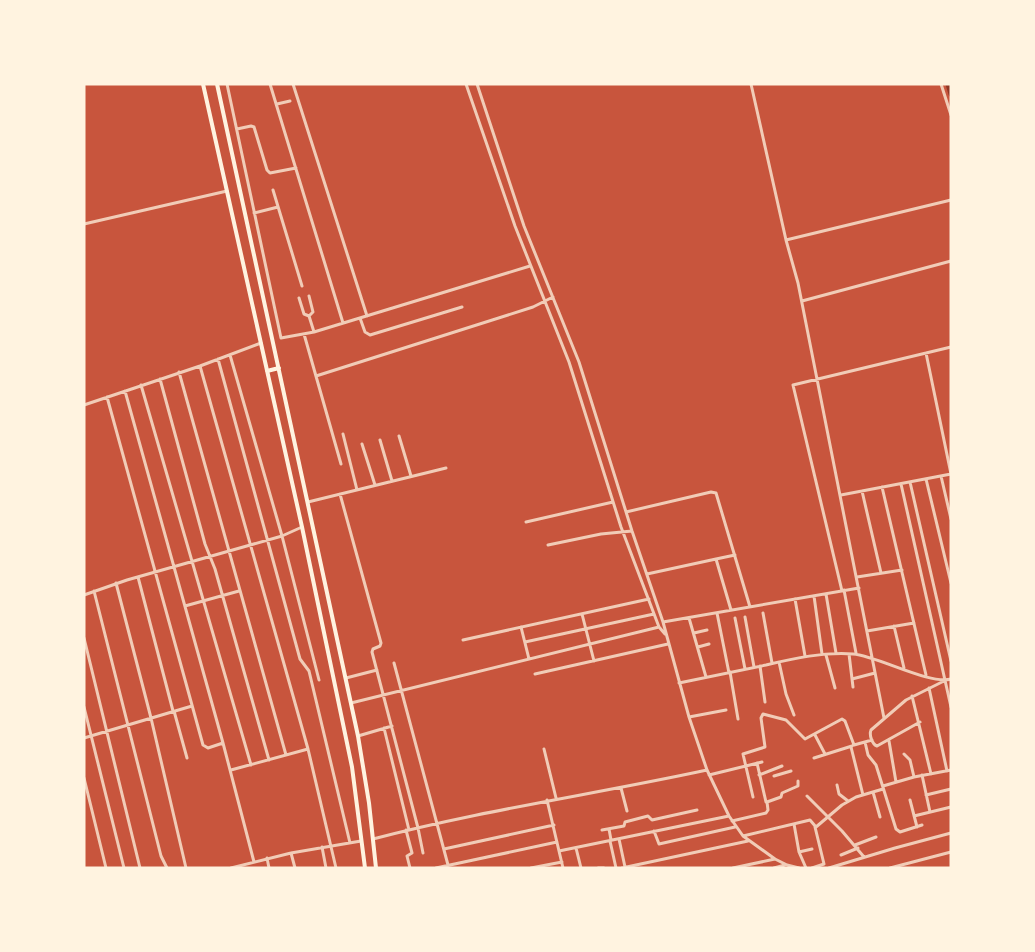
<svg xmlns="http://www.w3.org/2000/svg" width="1035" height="952" viewBox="0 0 1035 952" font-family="'PT Serif',serif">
  <rect width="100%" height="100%" fill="#c8553d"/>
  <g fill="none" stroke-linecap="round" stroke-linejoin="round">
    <path stroke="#8f3625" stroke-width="5" d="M948,84L951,94"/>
    <path stroke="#f1ccb7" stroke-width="3" d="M227,84L281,338L314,332L530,266
      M270,84L343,323
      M293,84L367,316
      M466,84L515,226L569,362L621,527L659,627L665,634
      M477,84L524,226L579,362L632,531L663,622L689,717L707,770L729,816L743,836L775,859L787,865L799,868
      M751,84L786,240L798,283L884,718
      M941,84L951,115
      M277,104L290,101
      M237,129L251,126L254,127L267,170L270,173L296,168
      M273,190L302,286
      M254,213L278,207
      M84,224L227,191
      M786,240L951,200
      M299,298L304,314L309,316L313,312L309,296
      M802,301L951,261
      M309,316L314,332
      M360,318L365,332L370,335L462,307
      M304,334L341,464
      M926,353L951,474
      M230,355L282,536L319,680
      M218,359L300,659L309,671L350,843
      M200,366L308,749L336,868
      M179,372L286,755
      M316,376L533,307L553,297
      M160,379L205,544L215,569L269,760
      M141,385L251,765
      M125,391L223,743L254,862
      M107,397L203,745L208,748L223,743
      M84,405L200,366L261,343
      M343,434L357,490
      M399,436L411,476
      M380,440L392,481
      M362,444L375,485
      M941,476L951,519
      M926,479L951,583
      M910,482L951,661
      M901,484L951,707
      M882,487L926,675
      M862,491L881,573
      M340,494L381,643L380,646L373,649L372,652L418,828L423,853
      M841,495L951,474
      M308,502L446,468
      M626,512L711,492L716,493L750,607
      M526,522L613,502
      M548,545L601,534L632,531
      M716,559L735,555
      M647,574L716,559L731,610
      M138,577L173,711
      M857,577L902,570
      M116,583L151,718L186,868
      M844,590L856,653
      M94,591L161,856L167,868
      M842,591L793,385L951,347
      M826,594L836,653
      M84,595L127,580L282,536L302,527
      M814,596L822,654
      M795,599L805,656
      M185,606L239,591
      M717,613L729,673
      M763,613L772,663
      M582,614L594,661
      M745,617L754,667
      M689,618L706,677
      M735,618L745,669
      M663,622L859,588
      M894,626L904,668
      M521,627L529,659
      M867,631L914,623
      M694,633L707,630
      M84,638L140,868
      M463,640L649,599
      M525,642L654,614
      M698,647L709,644
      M849,654L853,687
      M826,655L835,688
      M779,662L786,694L794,715
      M394,663L448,865
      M760,666L765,702
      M730,672L738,719
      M535,674L668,644
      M346,678L377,670
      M852,679L875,673
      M679,683C708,677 737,671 766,665C795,658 823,652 853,654C878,656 929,685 951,679
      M929,688L947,771
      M912,696L931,774
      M351,703L659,627
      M84,707L124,868
      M174,711L187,758
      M689,717L726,710
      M920,722L877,746C872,744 869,735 871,730L906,700L944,681
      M384,728L409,830
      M815,735L825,754
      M358,736L392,726
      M84,738L192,706
      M889,741L896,782
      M865,742L868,755L876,765L896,829L900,832L922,825
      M851,747L863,795
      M544,749L556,798
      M904,754L910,760L914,777
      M814,758L852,746
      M757,763L766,802
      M231,770L308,749
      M709,775L762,762
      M759,775L782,766
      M922,775L930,812
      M774,776L791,771
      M84,778L106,868
      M837,785L839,794L848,801
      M883,786L914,777L951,770
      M621,788L627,811
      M873,792L880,817
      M926,795L951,789
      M807,796L842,831L864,857
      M753,797L743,754L765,747L761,718L763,714L786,720L805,739L842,719L845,721L854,745L872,740
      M547,800L563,868
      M910,800L917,827
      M914,816L951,807
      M732,821L766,813L768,810L767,802L781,797L782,793L798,786V781
      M794,824L799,852L806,868
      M609,829L611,840
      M406,830L412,853L407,856L410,868
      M602,830L624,826L625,822L648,816L652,820L697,810
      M654,831L659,844L735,827
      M743,836L810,820L816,827L842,805L856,797L883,789
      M373,839C483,810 596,794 707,770
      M619,839L625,867
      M610,841L616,868
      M855,845L876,837
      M322,847L326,868
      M576,848L581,868
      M444,849L554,825
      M559,851L729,816
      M799,852L812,849
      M291,853L295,868
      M841,855L858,848
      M267,858L269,868
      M231,868L291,853L361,841
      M436,868L557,842
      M531,868L562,862
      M598,868H604
      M622,868L748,841
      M733,868L775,859
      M774,868L785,865
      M812,868L824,864L815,827
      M829,868L895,848L951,833
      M890,868L951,852"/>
    <path stroke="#fff3e0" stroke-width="4" d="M203,84L302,527L352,767L365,868
      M217,84L358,736L369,803L376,868
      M267,371L279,368"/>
  </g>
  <rect width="1035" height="952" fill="none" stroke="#fff3e0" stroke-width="171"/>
</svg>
